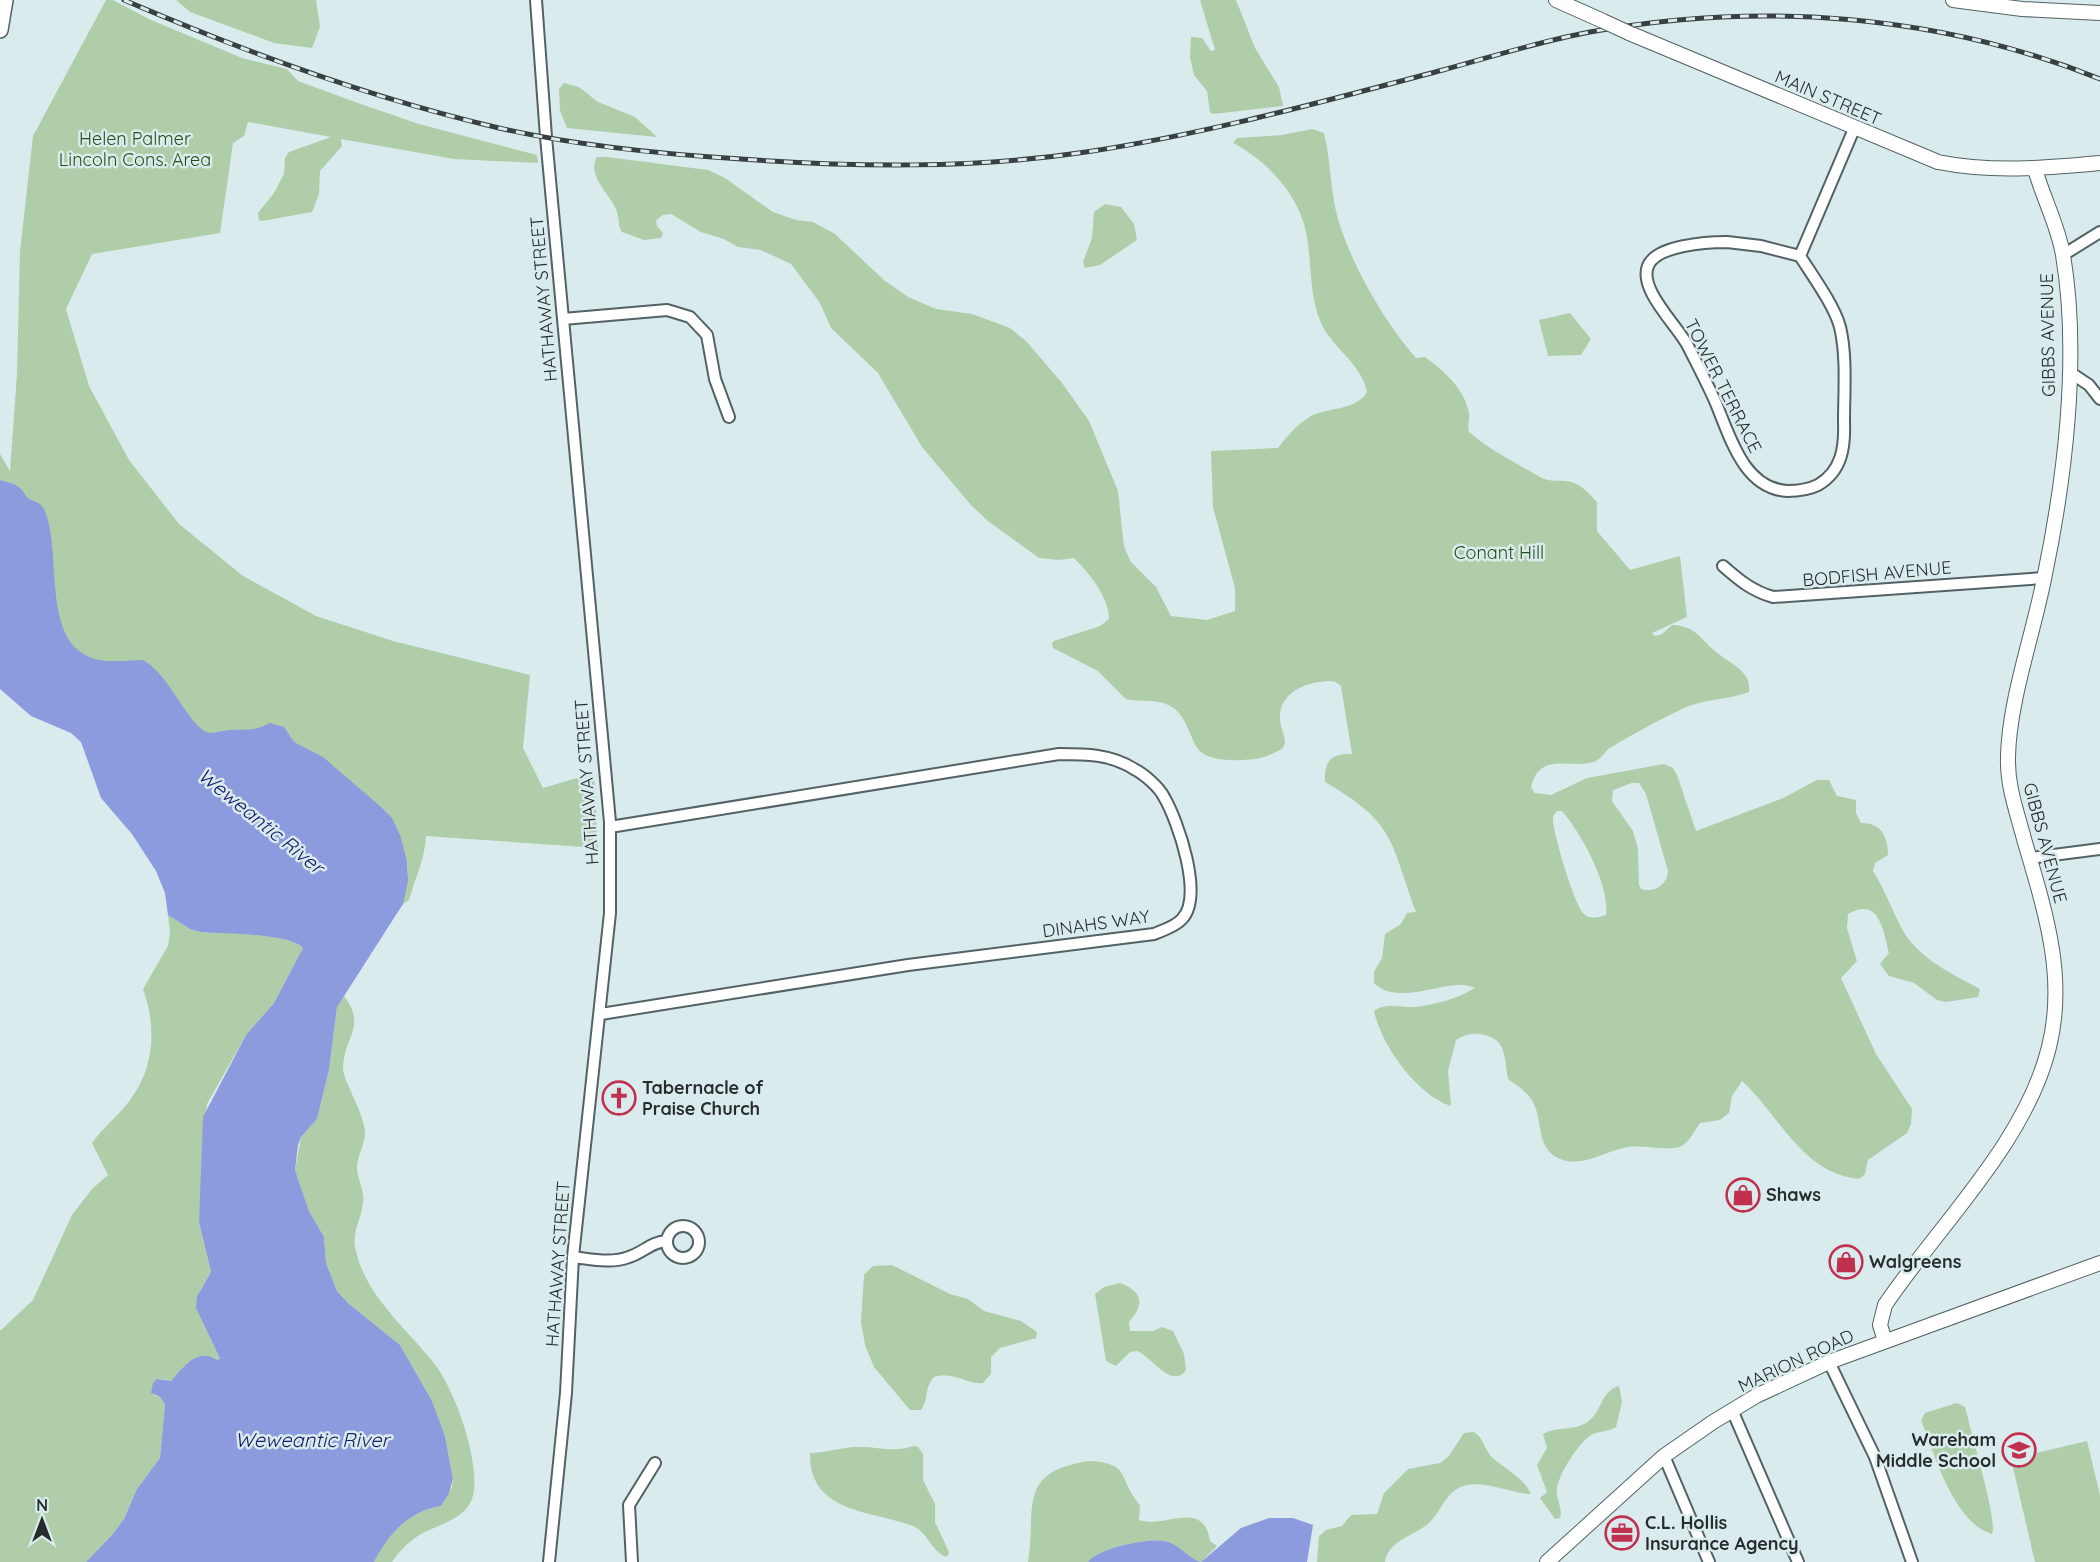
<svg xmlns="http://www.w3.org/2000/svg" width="2100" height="1562" viewBox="0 0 2100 1562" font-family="Quicksand,sans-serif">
  <rect width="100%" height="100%" fill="#daebed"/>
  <path fill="#afcda8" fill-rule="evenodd" d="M106,0H113L149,19L242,58L287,69L298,81L355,102L419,124L537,155L538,163L454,159L341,139L342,146L320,171L319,194L312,212L262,221L259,220L258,213L274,193L284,174L285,158L289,152L331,137L248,122L244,136L233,143L220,233L92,254L66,309L89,386L129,460L179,524L243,576L316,616L393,641L530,675L523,748L543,788L594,773L598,848L426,836C425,859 415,878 409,900L403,904C402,889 410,877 407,862C402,828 359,788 333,767L321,800L73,659L14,484L0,480V454L10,471L17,374L20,252L33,136Z
    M176,0H316L320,27L312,48L274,43L190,12Z
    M1200,0H1236L1255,48L1279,87L1283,106L1213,114L1210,112L1207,91L1194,75L1190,57L1191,37L1202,38L1211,51L1215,50Z
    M564,83L579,87L598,102L635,117L657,137L567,128L560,111L559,89Z
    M1312,129L1324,133C1331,161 1330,191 1338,219C1352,266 1384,321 1416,358L1425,357C1445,372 1464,388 1469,413C1470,420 1467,426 1469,432C1491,451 1515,462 1540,477C1550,483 1561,479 1571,482C1581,484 1590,495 1597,502V531L1630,570L1680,556L1687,617L1652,633L1655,636L1662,634L1672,625C1696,626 1699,638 1715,651C1728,663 1752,670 1749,692C1728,700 1702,699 1682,709C1659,720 1635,733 1613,746C1606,749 1603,757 1596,761C1573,771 1539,749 1531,788L1535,793L1551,795L1587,778L1664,764L1673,768L1677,775L1696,831L1783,798L1817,780H1829L1837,796L1856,800V813L1861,823C1881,823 1888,836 1888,855L1875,863L1873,871C1886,891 1893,914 1905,934C1922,960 1954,975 1980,989L1978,997L1946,1002L1937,1000L1914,983L1889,976L1880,964L1889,953C1883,931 1880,896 1848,914L1847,928L1857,961L1841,978L1876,1054L1912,1109L1911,1124L1907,1133L1868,1160L1865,1174L1859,1179C1802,1173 1780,1116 1742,1081L1732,1096L1729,1113L1720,1120L1700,1123C1694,1131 1689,1144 1679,1147C1668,1151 1642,1145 1628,1147C1604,1151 1577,1172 1553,1155C1537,1142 1542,1121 1534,1104C1529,1093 1518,1086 1508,1079C1504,1056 1507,1038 1480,1034C1470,1033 1464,1035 1456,1040L1448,1071L1451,1106C1417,1095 1381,1045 1374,1011C1385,1002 1402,1008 1416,1007C1437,1004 1457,999 1475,988C1451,975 1400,1009 1374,983V972L1382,958L1385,934L1401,924L1407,913L1416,912C1390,841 1396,823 1325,782C1324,761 1331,753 1352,754L1341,686C1334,679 1328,681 1319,682C1296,685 1275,700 1281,726C1283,735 1288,741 1282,749C1276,752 1268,756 1261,758C1244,761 1205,764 1196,746C1189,733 1185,715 1172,707C1158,698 1141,703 1126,699L1098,671L1053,648L1052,643L1054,641L1100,626L1109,619C1109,597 1089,573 1074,558L1059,560L1039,558L988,521L971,505L922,447L878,373L831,328L820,303L791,264L761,250L738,247L724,239L701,232L671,214L663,215L656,220L657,226L663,233L661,238L644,240L622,232C617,225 620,217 616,209C610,194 586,175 597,157H607L708,170L725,178L773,212L796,220L813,222L835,234L884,280L908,297L936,309L972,314L1010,328L1027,342L1062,383L1089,421L1118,491L1124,547L1131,562L1156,587L1171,616L1207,620L1235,611V588L1213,507L1211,451L1278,448C1287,436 1299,422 1313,415C1329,408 1360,409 1367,391C1360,362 1332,348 1321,323C1309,295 1312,267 1307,237C1301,197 1268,161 1233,143L1237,138L1282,135ZM1632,783H1639L1646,794L1668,871C1667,885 1655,893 1641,889L1639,885L1638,849L1633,831L1612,801L1613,790ZM1557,811H1562C1581,833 1610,885 1606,915C1599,917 1591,920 1584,914C1575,907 1552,830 1553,819C1553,815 1555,814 1557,811Z
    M1105,204L1121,207L1134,224L1137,240L1100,265L1085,268L1083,262L1092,238L1094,212Z
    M1570,313L1591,339L1581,355L1548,356L1539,320Z
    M168,915L190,929L201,932C223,933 289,933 303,948L274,1003L246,1035L207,1104L199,1222L211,1272L200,1290L196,1307L220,1360L189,1362L171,1381L161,1379L153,1395L160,1397L165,1404L160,1458L137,1489L124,1519L113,1534L86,1562H0V1331L33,1300L72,1215L92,1189L108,1175L92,1143C104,1126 121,1114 132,1097C155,1065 156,1025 143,989L168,946L170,932Z
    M344,996C367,1026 344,1037 343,1068C343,1081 363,1110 365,1132C365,1145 357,1155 357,1167C357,1179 365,1191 363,1203C361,1221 351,1232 356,1251C366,1296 406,1328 433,1362C455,1389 478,1457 474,1490C471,1517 445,1522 425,1532C411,1539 401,1549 392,1562H374C388,1535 408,1511 441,1506L452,1487L453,1479L445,1436L432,1401L400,1345L349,1304L337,1291L326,1263L324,1237L309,1211L295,1170L301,1137L317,1119L329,1070L337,1007Z
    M892,1265L950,1294L968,1299L984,1311L1021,1321L1037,1332L1036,1338L1000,1348L991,1357V1374L983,1383C966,1385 956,1371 934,1377C924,1387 929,1400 921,1410H910L874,1367L865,1345L861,1322L864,1275L873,1266Z
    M1120,1283C1144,1292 1144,1305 1129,1322L1130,1331H1153L1162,1327L1173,1331L1184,1354L1186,1370C1172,1390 1152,1357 1137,1351L1130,1352L1116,1366L1106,1361L1095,1294L1104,1287Z
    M1619,1386L1622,1402L1616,1427C1608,1432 1601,1431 1593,1434C1580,1440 1557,1476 1557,1490C1556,1500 1563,1508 1560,1518L1555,1519L1540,1498L1547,1492L1537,1465L1547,1448L1543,1434C1559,1425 1578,1433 1592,1418C1603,1406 1602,1391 1619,1386Z
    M1957,1403L1965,1407L1968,1418C1972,1438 1998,1522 1992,1534C1953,1522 1935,1455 1921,1420L1925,1413Z
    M1474,1432C1483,1438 1484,1447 1490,1455C1503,1469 1523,1476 1531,1494C1510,1493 1488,1481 1467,1485C1445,1490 1443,1510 1429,1523C1416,1535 1387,1541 1385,1562H1317L1319,1536L1326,1530L1342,1526L1351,1515L1377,1514L1384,1493L1408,1469L1440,1463L1449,1456L1464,1433Z
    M2087,1441L2100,1495V1562H2035L2011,1459Z
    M913,1446L918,1447L923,1454V1480L935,1504V1522L949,1552L947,1557C931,1552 928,1532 913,1526C872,1510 809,1514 810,1453C826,1453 841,1447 857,1447C877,1446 893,1453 913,1446Z
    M1089,1461C1132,1463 1117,1478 1140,1505L1139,1520C1166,1529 1203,1498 1210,1541L1217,1546L1201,1562C1190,1559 1180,1547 1169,1542C1153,1536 1097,1548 1088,1562H1028C1037,1507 1016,1472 1089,1461Z"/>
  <path fill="#8b9bdd" d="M0,480C7,482 15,483 21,489C24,492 26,497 29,499C35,502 40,502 44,509C63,549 40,640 92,658C107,664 126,660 142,660C168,670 191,733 211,733C217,733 224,730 230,730C248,729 253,732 270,723L284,727L294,742L323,757L381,807L392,818L400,835L407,861L408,881L403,904L337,1007L329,1070L317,1119L301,1137L298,1145L295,1170L309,1211L324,1237L326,1263L337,1291L349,1304L400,1345L432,1401L445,1436L453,1479L449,1493L441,1506C408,1511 388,1535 374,1562H86L113,1534L124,1519L137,1489L160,1458L165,1404L160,1397L151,1393L153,1383L157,1379L171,1381C184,1367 197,1347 217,1360L220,1359L196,1308L197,1296L211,1272L199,1222L203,1117L246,1035L274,1003L303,948C289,933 223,934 201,932L190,929L168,915L165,893L156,871L132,834L101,798L81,742L71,733L31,716L0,689Z
    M1269,1518H1293L1313,1525L1307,1562H1088C1097,1548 1153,1536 1169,1542C1180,1546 1190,1559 1201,1562L1241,1528Z"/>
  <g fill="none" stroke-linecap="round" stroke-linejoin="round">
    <g stroke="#536264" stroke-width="14">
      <path id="minor" d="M536,0L546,137L610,822V913L573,1257L566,1393L549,1562
        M1727,242L1761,246L1800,256C1812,275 1834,305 1840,327C1847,356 1844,392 1844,422C1845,447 1842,471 1818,485C1808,490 1798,491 1787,491C1743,488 1730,436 1715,401C1707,383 1698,366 1689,348C1679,327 1638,290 1648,266C1656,245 1708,242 1727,242Z
        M2063,255L2100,232
        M1800,256L1854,129
        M563,319L667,310L690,317L707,335L715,379L729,417
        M2071,373L2089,385L2100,399
        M1723,566C1739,580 1752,591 1773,597L2044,578
        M2030,858L2100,849
        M601,1014L908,965L1154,934C1163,930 1175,927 1182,919C1204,896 1178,821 1164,797C1159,787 1144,774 1134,769C1111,754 1085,754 1059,754L610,827
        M667 1242a16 16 0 1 1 32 0a16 16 0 1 1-32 0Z
        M573,1257C591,1259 611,1264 629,1257C644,1252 651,1242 667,1241
        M1829,1362L1875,1457L1912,1562
        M1732,1410L1798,1562
        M1664,1456L1709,1562
        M632,1562L629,1505L655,1463"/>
    </g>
    <g stroke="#536264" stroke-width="16">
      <path id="major" d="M1556,0L1603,21
        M1953,0L2022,9L2100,13
        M1629,33L1938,162C1993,173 2045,168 2100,163
        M1885,1341L1880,1325L1885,1305C1939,1225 2026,1142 2049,1047C2067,975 2044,908 2024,839C2017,812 2007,786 2008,757C2009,701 2033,635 2044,579C2065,479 2080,356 2063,255C2058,225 2043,198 2035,169
        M1547,1562L1664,1456L1713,1422L1756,1396L1829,1362L2100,1263"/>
    </g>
    <g stroke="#536264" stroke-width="18">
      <path id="highway" d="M0,30L5,0"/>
    </g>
    <use href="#minor" stroke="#fff" stroke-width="10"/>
    <use href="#major" stroke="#fff" stroke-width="14"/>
    <use href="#highway" stroke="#fff" stroke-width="15"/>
    <g stroke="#394041" stroke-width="5">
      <path id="rail" d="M124,0C245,52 370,98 499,128C578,146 660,154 741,159C855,167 972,169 1086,152C1207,134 1324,101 1443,70C1491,57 1541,41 1590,32C1761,1 1938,14 2100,79"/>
    </g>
    <use href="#rail" stroke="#daebed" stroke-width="3" stroke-dasharray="9" stroke-linecap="butt"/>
    <g stroke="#536264" stroke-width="16" stroke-linecap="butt">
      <path id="major-bridge" d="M1603,21L1629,33"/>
    </g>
    <use href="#major-bridge" stroke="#fff" stroke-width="14"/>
  </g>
  <defs>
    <g id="church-ring" transform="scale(1.725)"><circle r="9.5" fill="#daebed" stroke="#c1304f" stroke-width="1.5"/><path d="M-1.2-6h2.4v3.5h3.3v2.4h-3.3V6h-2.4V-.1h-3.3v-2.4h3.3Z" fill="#c1304f"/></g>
    <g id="shop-ring" transform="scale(1.725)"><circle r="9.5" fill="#daebed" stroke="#c1304f" stroke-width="1.5"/><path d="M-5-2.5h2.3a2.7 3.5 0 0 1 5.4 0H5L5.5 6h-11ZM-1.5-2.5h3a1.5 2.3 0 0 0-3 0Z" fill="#c1304f"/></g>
    <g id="school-ring" transform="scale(1.725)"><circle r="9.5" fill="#daebed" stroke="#c1304f" stroke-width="1.5"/><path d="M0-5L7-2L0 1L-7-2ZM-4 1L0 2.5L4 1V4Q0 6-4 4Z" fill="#c1304f"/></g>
    <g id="office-ring" transform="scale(1.725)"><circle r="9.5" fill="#daebed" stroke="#c1304f" stroke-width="1.5"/><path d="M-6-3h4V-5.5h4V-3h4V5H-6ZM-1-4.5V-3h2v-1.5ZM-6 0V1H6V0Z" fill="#c1304f"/></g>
  </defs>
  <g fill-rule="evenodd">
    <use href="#church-ring" x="619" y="1098"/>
    <use href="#shop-ring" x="1743" y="1195"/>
    <use href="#shop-ring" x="1846" y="1262"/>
    <use href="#school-ring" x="2019" y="1450"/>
    <use href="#office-ring" x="1622" y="1533"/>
  </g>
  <g text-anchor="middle" stroke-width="5" stroke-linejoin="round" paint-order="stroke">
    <g font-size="18" fill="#272d2e" stroke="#daebed">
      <text transform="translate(1828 98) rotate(23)" y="6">MAIN STREET</text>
      <text transform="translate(544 299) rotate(-95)" y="6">HATHAWAY STREET</text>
      <text transform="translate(2048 335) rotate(-91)" y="6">GIBBS AVENUE</text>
      <text transform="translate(1723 386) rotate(63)" y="6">TOWER TERRACE</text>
      <text transform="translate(1877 574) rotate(-5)" y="6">BODFISH AVENUE</text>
      <text transform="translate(587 782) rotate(-94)" y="6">HATHAWAY STREET</text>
      <text transform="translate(2045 843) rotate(75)" y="6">GIBBS AVENUE</text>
      <text transform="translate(1096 924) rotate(-8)" y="6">DINAHS WAY</text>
      <text transform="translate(558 1264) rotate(-86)" y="6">HATHAWAY STREET</text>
      <text transform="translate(1796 1361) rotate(-25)" y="6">MARION ROAD</text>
    </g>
    <g font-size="18" fill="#225115" stroke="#daebed">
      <text x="135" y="145">Helen Palmer<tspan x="135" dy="21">Lincoln Cons. Area</tspan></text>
      <text x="1499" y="559">Conant Hill</text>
    </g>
    <g font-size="18" font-weight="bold" fill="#272d2e" stroke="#daebed" text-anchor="start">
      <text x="642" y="1094">Tabernacle of<tspan x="642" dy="21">Praise Church</tspan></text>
      <text x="1766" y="1201">Shaws</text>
      <text x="1869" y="1268">Walgreens</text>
      <text x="1996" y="1446" text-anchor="end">Wareham<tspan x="1996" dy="21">Middle School</tspan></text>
      <text x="1645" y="1529">C.L. Hollis<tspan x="1645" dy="21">Insurance Agency</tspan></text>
    </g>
    <g font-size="20" font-style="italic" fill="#1a1d69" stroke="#daebed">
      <text transform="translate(261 821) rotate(39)" y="7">Weweantic River</text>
      <text x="312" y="1447">Weweantic River</text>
    </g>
  </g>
  <g transform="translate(42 1520)" stroke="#daebed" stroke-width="4.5" paint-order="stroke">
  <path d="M0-4.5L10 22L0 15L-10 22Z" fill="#272d2e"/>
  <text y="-9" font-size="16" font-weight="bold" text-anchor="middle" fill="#272d2e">N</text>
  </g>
</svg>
